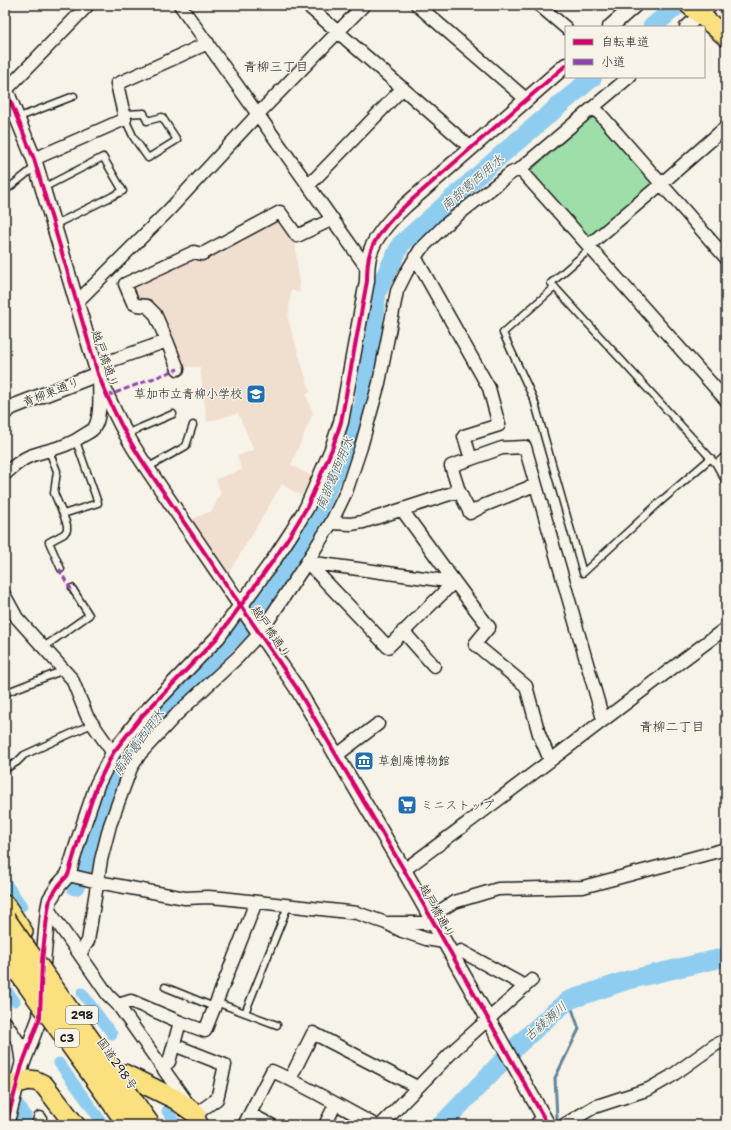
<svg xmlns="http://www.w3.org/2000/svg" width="731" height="1130" viewBox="0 0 731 1130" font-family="'Shantell Sans','Klee One',sans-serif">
  <rect width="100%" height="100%" fill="#f7f3e8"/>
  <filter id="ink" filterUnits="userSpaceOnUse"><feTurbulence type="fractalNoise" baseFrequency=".025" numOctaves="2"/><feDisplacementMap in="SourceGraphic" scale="8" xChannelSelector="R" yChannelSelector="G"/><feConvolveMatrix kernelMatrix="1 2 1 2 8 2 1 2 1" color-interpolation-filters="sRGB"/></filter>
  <g filter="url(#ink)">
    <path fill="#f0dece" d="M721,5H726V19L716,10Z
      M280,216L295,241L300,293L291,290L288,319L310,392L306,395L313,413L291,465L311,476L301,496L282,484L228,574L190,520L212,511L221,493L216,479L242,470L237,456L254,450L238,413L207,422L200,367H181L159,315L135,301L130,285Z"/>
    <path fill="#9edfa9" stroke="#5d7e62" d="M591,118H594L651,182V187L588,241L530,171Z"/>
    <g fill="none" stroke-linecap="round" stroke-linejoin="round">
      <path stroke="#61869b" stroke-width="3" d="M552,1124L557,1118L555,1078L579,1029L569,1000"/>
      <path stroke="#8fcdf0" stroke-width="11" d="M5,882L22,906
        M5,988L15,1001
        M82,993L112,1034
        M59,1063L104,1125
        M167,1111L177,1125"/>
      <path stroke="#8fcdf0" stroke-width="19" d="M652,27L678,5
        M75,886L85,867L113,772L168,702L259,611L313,522L364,405L377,292L401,244L501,155L593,77
        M5,1093L22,1116L20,1125
        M441,1125L518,1045L554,1012L569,1000L628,980L726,957"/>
      <g stroke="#1c1c1c" stroke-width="9">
        <path id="service" d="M125,114L144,113L147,121L162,117L177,140L148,158L134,138L125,119
          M17,118L74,96
          M43,188L103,157L123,191L54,225
          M5,191L35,167
          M590,249L551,283L716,464L726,482
          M555,287L503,333L534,400L583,573L660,502L711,458
          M126,434L173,414
          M49,451L57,471L54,493L63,514L67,525V530L64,534L49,542L61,569
          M716,464L726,455
          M147,468L186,446L193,425
          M63,514L98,503L76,441
          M44,649L48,644L89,615L72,588
          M5,693L64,670
          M5,769L17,762L24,755L92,724
          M165,987L214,1007
          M216,1002L277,1025
          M245,1013L288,906"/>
      </g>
      <g stroke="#1c1c1c" stroke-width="15">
        <path id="minor" d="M180,5L367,268
          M307,5L471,148
          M417,5L527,100
          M539,5L566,28
          M686,27L712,5
          M6,90L88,5
          M594,107L726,258
          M34,159L125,119L117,84L208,43
          M520,169L726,400
          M309,185L403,88
          M588,246L661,184L726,127
          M415,257L489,388L499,425L464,436L471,459
          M75,299L82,297L169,210L258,114L364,5
          M167,341L178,369
          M96,366L167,341L155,314L147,306L137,305L133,303L125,284L194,252L202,254L280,212L297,236L333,219
          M5,474C13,467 20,460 30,456C50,449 66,448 84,435C87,433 92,431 94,428C102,417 99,392 99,380
          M535,485L485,505L470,513L459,491L451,466L502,448L525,447L603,719
          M402,510C431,549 459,589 489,627L475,644L526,686L539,734L550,760
          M331,523L351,524L363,522L459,491
          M307,562L454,582L388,647Z
          M5,596L17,618L72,679L87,716L113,753
          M403,631L434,666
          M337,755L378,724
          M404,870C512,791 618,708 726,628
          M68,875L98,882L185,898L208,897L222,898L357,913L386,923L402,931L426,939L444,942
          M48,909L108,995L118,1005L203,1125
          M430,917L454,902L498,889L583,887L726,849
          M389,923H432
          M80,954L88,941L101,860L110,825L131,768L140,754L177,714L238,657L260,633L307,562L331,523L346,492L361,447L379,383L397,291L406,273L420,250L445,225L511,173L520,169L629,77
          M451,955L461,951L525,986
          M118,1005L131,1001L180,1022L205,1031L256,902
          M5,1022L19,1043L22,1065
          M174,1045L225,1065L217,1099L196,1114
          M162,1067L169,1062L180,1022
          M290,1079L313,1033L417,1087
          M250,1114L271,1125
          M38,1125L40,1118
          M244,1125L272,1071C308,1087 341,1107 375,1125
          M325,1125L335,1105
          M381,1125L455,1049L532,980
          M536,1125L543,1117
          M564,1125L594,1107L649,1089L670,1077L715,1045L726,1040"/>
      </g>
      <g stroke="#1c1c1c" stroke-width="17">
        <path id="tertiary" d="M610,27L635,5
          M5,88L34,159L98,374C111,407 127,439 147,468L296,687L404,870L548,1125
          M5,412L12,407L38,397L98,374
          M42,974L48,909L50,899L59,885L68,875L81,832L97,785L113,753L141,717L218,637L275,558L292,532L307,507L332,449L341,422L367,281C367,272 367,262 370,253C375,236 393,217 406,205L566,65
          M6,1125L22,1065L40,1017L41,1001"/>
      </g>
      <g stroke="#1c1c1c" stroke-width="21">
        <path id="primary" d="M689,5L726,37"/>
      </g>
      <g stroke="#1c1c1c" stroke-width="22">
        <path id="trunk" d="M5,905L23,932
          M124,1074L175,1099L196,1114
          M17,1083L29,1080L36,1081L44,1085L75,1125"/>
      </g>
      <use href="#service" stroke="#f7f3e8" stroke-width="6"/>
      <use href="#minor" stroke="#f7f3e8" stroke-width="12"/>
      <use href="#tertiary" stroke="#f7f3e8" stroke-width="14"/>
      <use href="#primary" stroke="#fbe080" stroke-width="18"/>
      <use href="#trunk" stroke="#fbe080" stroke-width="19"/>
      <g stroke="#1c1c1c" stroke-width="24" stroke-linecap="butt">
        <path id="motorway-bridge" d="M5,920L149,1125
          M5,952L129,1125"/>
      </g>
      <use href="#motorway-bridge" stroke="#fbe080" stroke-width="21"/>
      <path stroke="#8e44ad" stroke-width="3" stroke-dasharray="6 3" stroke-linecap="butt" d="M107,396L178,369
        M61,569L60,571L70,588H72"/>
      <g stroke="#f7f3e8" stroke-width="6">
        <path id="cycleway" d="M5,88L34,159L98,374C111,407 127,439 147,468L296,687L404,870L548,1125
          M6,1125L22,1065L40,1017L42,960L48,909L50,899L59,885L68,875L81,832L97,785L113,753L141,717L218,637L275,558L292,532L307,507L332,449L341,422L367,281C367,272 367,262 370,253C375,236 393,217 406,205L566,65"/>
      </g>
      <use href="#cycleway" stroke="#d6006c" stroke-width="4"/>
    </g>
  </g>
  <defs>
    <g id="school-square" transform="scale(1)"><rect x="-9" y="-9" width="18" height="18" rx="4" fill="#1f6fb2" stroke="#f7f3e8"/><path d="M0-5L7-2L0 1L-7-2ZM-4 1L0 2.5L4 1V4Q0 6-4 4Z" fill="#fff"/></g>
    <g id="museum-square" transform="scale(1)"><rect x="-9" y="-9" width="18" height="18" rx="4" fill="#1f6fb2" stroke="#f7f3e8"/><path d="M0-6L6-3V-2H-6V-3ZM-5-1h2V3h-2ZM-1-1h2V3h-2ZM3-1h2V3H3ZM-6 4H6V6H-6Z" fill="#fff"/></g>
    <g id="supermarket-square" transform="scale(1)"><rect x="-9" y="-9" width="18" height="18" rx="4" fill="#1f6fb2" stroke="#f7f3e8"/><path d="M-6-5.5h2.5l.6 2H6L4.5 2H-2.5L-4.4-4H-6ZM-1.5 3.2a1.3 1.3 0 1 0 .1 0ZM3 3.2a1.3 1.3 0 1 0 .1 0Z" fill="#fff"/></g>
  </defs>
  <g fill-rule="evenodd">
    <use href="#school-square" x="256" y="394"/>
    <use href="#museum-square" x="364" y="761"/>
    <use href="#supermarket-square" x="407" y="805"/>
  </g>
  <g text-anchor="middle" stroke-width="3" stroke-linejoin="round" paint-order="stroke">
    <g fill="#f7f3e8" stroke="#5e5c59" stroke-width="1">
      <rect x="66" y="1006" width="32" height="18" rx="3"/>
      <rect x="55" y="1029" width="24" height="18" rx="3"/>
    </g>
    <g font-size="11" font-weight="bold" fill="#1c1c1c">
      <text x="82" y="1019">298</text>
      <text x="67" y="1042">C3</text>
    </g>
    <g font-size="12" fill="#1c1c1c" stroke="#f7f3e8">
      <text transform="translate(105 359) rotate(71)" y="4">越戸橋通り</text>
      <text transform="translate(51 392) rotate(-21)" y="4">青柳東通り</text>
      <text transform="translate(271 632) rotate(56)" y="4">越戸橋通り</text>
      <text transform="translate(437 911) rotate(61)" y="4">越戸橋通り</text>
      <text transform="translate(117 1064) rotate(55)" y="4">国道298号</text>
    </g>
    <g font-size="12" fill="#1c1c1c" stroke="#f7f3e8" text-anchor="start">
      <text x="242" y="398" text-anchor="end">草加市立青柳小学校</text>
      <text x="378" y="765">草創庵博物館</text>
      <text x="421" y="809">ミニストップ</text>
    </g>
    <g font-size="13" fill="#1c1c1c" stroke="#f7f3e8">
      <text x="276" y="71">青柳三丁目</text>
      <text x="672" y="731">青柳二丁目</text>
    </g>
    <g font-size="13" font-style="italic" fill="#445a66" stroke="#f7f3e8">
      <text transform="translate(472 182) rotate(-41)" y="5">南部葛西用水</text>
      <text transform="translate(334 473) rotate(-67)" y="5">南部葛西用水</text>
      <text transform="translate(138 742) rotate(-54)" y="5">南部葛西用水</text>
      <text transform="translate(545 1021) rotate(-41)" y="5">古綾瀬川</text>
    </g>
  </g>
  <rect width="731" height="1130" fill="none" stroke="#f7f3e8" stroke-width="20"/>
  <rect x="10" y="10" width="711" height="1110" fill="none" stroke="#1c1c1c" stroke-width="1.5" filter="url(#ink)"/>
  <rect x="565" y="26" width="140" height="52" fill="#f7f3e8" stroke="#9f9d96"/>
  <rect x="573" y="39" width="20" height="6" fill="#d6006c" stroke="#9f9d96"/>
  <text x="601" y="46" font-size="12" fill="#1c1c1c">自転車道</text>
  <rect x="573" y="59" width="20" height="6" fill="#8e44ad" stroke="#9f9d96"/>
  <text x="601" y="66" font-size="12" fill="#1c1c1c">小道</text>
</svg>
